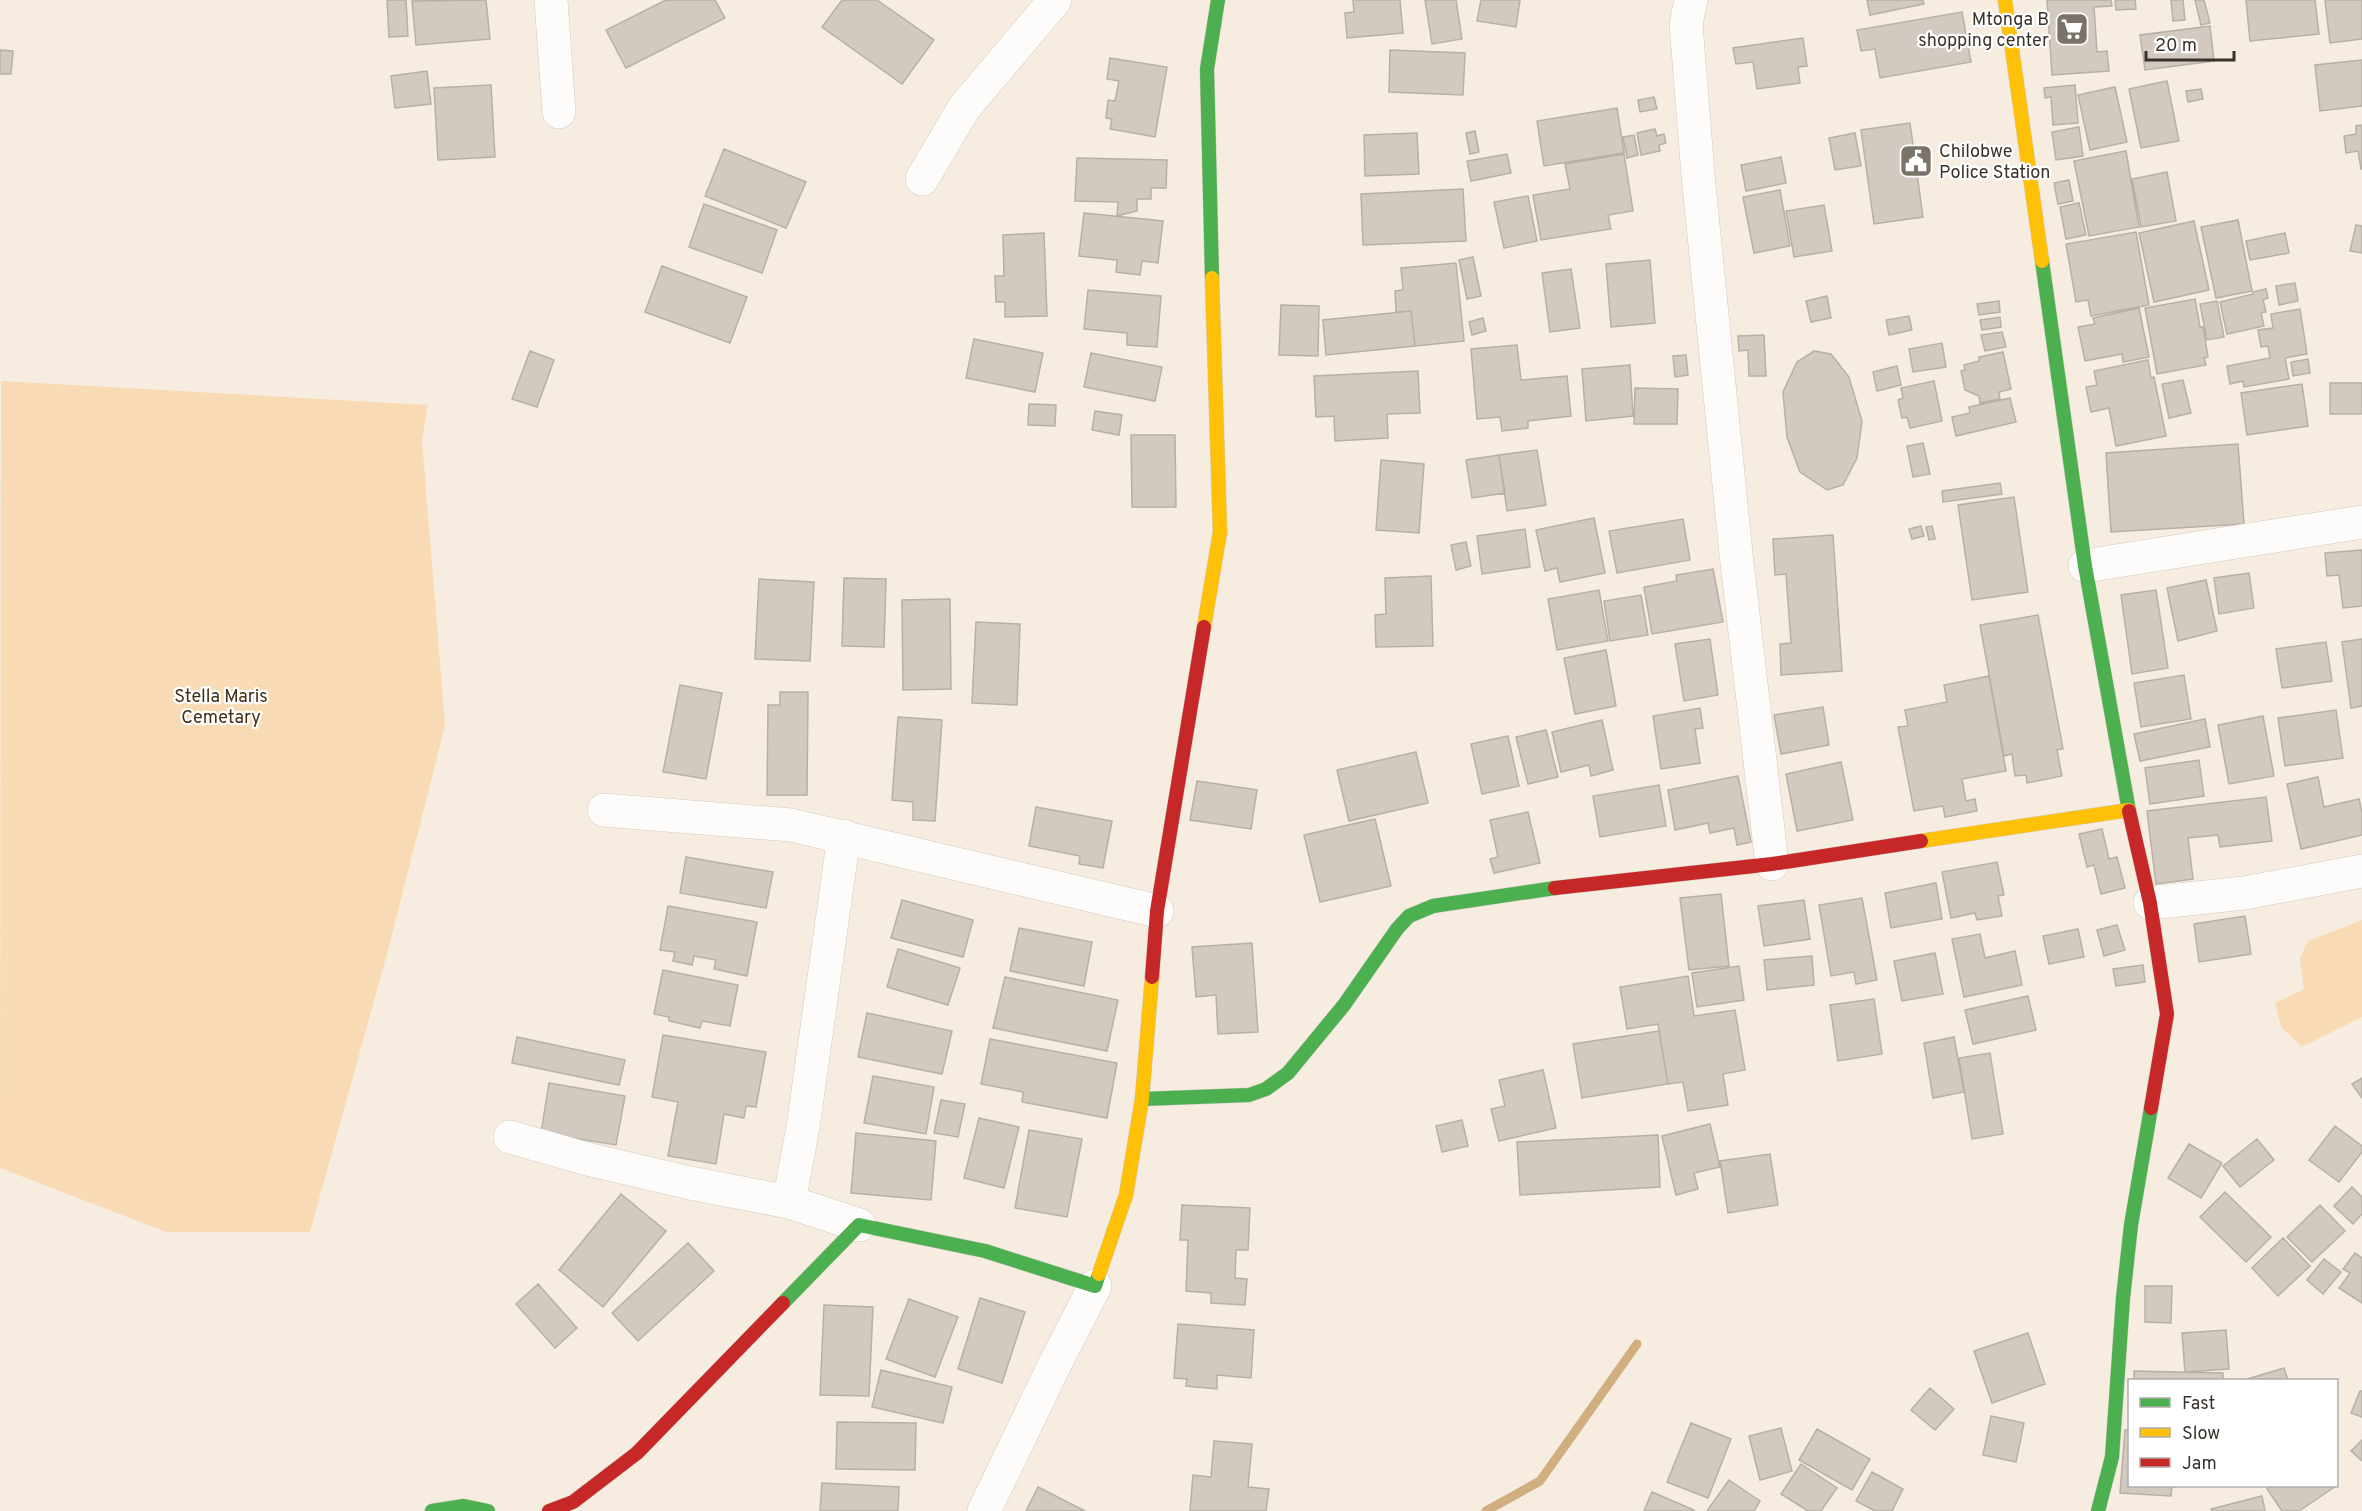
<svg xmlns="http://www.w3.org/2000/svg" width="2362" height="1511" viewBox="0 0 2362 1511" font-family="Overpass,sans-serif">
  <rect width="100%" height="100%" fill="#f6ece0"/>
  <path fill="#f8dbb5" d="M1,381L428,405L422,440L445,725L390,943L310,1232H166L0,1168Z
    M2362,920V1017L2302,1047L2281,1027L2275,1003L2304,989L2300,958L2308,941Z"/>
  <g fill="none" stroke-linecap="round" stroke-linejoin="round">
    <path stroke="#d0ae7f" stroke-width="9" d="M1486,1511L1540,1481L1637,1344"/>
  </g>
  <path fill="#d2cac1" stroke="#b7b0a7" stroke-width="1.5" d="M387,0H406L408,36L389,37Z
    M486,0L490,39L416,45L412,1Z
    M666,0H715L725,18L626,68L606,30Z
    M842,0H877L934,40L902,84L822,27Z
    M1353,0H1400L1403,33L1347,38L1345,13L1354,12Z
    M1425,0H1456L1462,39L1432,44Z
    M1481,0H1520L1516,27L1477,21Z
    M1867,0H1923L1924,4L1870,15Z
    M2047,0H2111L2112,6L2094,7L2097,52L2107,51L2109,71L2052,75Z
    M2115,0H2135L2136,9L2116,10Z
    M2171,0H2183L2185,20L2173,21Z
    M2195,0H2204L2210,23L2201,25Z
    M2246,0H2315L2319,34L2250,41Z
    M2325,0H2362V39L2330,43Z
    M1962,12L1971,62L1880,78L1875,49L1861,51L1857,30Z
    M2210,26L2214,61L2145,70L2140,35Z
    M1803,38L1807,66L1798,67L1800,83L1757,89L1753,62L1736,64L1733,48Z
    M0,50L13,51L11,74H0Z
    M1390,50L1465,53L1463,95L1389,92Z
    M1110,58L1167,67L1155,137L1110,129L1112,119L1106,118L1108,100L1115,101L1119,81L1107,79Z
    M2362,60V106L2320,111L2315,65Z
    M427,71L431,104L395,108L391,76Z
    M2167,81L2179,141L2141,148L2129,89Z
    M491,85L495,157L438,160L434,88Z
    M2075,85L2078,123L2053,125L2051,97L2045,98L2044,88Z
    M2115,87L2127,142L2090,150L2078,95Z
    M2201,89L2203,99L2188,102L2186,91Z
    M1654,97L1657,109L1640,112L1638,100Z
    M1617,108L1624,153L1544,166L1537,121Z
    M1910,123L1923,217L1874,224L1861,130Z
    M2362,125V169H2361L2358,151L2346,153L2344,136L2356,134V126Z
    M2079,127L2083,156L2056,160L2052,132Z
    M1655,129L1657,136L1664,134L1666,143L1659,145L1660,151L1641,155L1637,133Z
    M1475,131L1479,152L1470,154L1466,133Z
    M1417,133L1419,174L1365,176L1364,135Z
    M1855,133L1861,166L1835,170L1829,138Z
    M1634,135L1638,155L1627,158L1623,137Z
    M724,149L806,182L786,228L705,196Z
    M2126,151L2139,227L2089,236L2074,161Z
    M1507,154L1511,173L1471,181L1467,161Z
    M1624,154L1633,211L1608,215L1611,229L1541,240L1533,195L1570,189L1565,164Z
    M1781,157L1786,183L1746,191L1741,165Z
    M1077,158L1167,160L1166,188H1151V199H1137V211L1117,216L1118,202L1075,201Z
    M2167,172L2176,221L2141,227L2132,179Z
    M2069,180L2073,201L2058,204L2054,183Z
    M1463,189L1466,241L1363,245L1361,194Z
    M1780,190L1790,246L1754,253L1743,197Z
    M1528,196L1537,241L1504,248L1494,202Z
    M2079,203L2086,235L2066,239L2060,207Z
    M704,204L777,230L762,273L689,247Z
    M1824,205L1832,251L1794,257L1786,211Z
    M1084,213L1163,221L1158,263L1142,261L1140,275L1116,272L1117,260L1079,256Z
    M2238,220L2252,291L2216,298L2201,227Z
    M2194,221L2209,290L2154,302L2139,233Z
    M2356,225L2362,226V253L2350,251Z
    M2136,232L2149,305L2091,316L2088,300L2076,302L2066,244Z
    M1044,233L1047,316L1005,317V302H996L995,276H1004L1003,235Z
    M2285,233L2289,253L2250,260L2246,241Z
    M1473,257L1481,296L1467,299L1459,260Z
    M1650,260L1655,323L1611,327L1606,264Z
    M1456,263L1464,341L1415,346L1411,311L1396,312L1395,291L1403,290L1401,268Z
    M662,266L747,297L730,343L645,312Z
    M1571,269L1580,328L1550,332L1542,273Z
    M2295,283L2298,301L2279,305L2276,286Z
    M2266,289L2268,298L2263,300L2266,312L2261,313L2264,326L2227,334L2220,302L2253,294V292Z
    M1088,290L1161,296L1157,347L1127,345V333L1084,329Z
    M1827,296L1831,318L1811,322L1806,301Z
    M2195,299L2200,327H2203L2208,357L2204,358L2206,365L2157,374L2145,308Z
    M1999,301L2000,312L1979,315L1977,304Z
    M2217,301L2224,337L2207,340L2200,304Z
    M1281,305L1319,306L1318,356L1279,355Z
    M2139,308L2149,357L2123,362L2122,354L2085,361L2078,327L2095,324L2093,318Z
    M2300,309L2307,354L2285,358L2289,379L2244,387L2243,381L2230,384L2227,366L2270,358L2268,346L2261,347L2258,330L2273,328L2271,314Z
    M1411,311L1415,346L1326,355L1323,320Z
    M1909,316L1912,330L1889,335L1886,320Z
    M2000,317L2001,327L1982,330L1980,320Z
    M1483,318L1486,331L1472,335L1469,322Z
    M2002,332L2006,347L1985,351L1981,335Z
    M1764,335L1766,376H1749L1748,350L1739,351L1738,336Z
    M974,339L1043,353L1035,392L966,378Z
    M1942,343L1946,367L1913,372L1909,349Z
    M1517,345L1521,380L1567,376L1571,416L1528,421V428L1502,431L1500,417L1477,419L1471,349Z
    M530,351L554,360L537,407L512,399Z
    M1814,351L1831,354L1849,377L1862,421L1857,458L1843,485L1827,490L1800,472L1787,437L1783,392L1797,362Z
    M2003,352L2011,389L1999,392L2000,399L1980,403L1979,396L1965,390L1961,371L1965,370L1964,365L1979,361V357Z
    M1091,353L1162,367L1155,401L1084,387Z
    M1686,355L1688,375L1675,377L1673,356Z
    M2308,359L2310,373L2293,376L2291,362Z
    M2148,360L2151,378L2154,377L2166,436L2116,446L2109,408L2091,412L2086,387L2097,385L2094,371Z
    M1630,365L1633,416L1586,421L1582,369Z
    M1897,366L1901,385L1877,391L1873,372Z
    M1418,371L1420,413L1387,414L1388,438L1335,441L1334,416L1316,417L1314,376Z
    M2183,380L2191,413L2169,418L2162,384Z
    M1934,381L1942,421L1910,428L1907,417L1902,418L1898,400L1903,398L1901,388Z
    M2330,383H2362V414H2330Z
    M2302,384L2308,426L2247,435L2241,393Z
    M1635,388L1678,389L1677,424H1634Z
    M2010,398L2016,422L1956,436L1952,417L1970,413L1969,407Z
    M1029,404L1056,405L1055,426L1028,425Z
    M1095,411L1122,415L1119,435L1092,430Z
    M1131,435H1175L1176,507H1132Z
    M1923,443L1930,474L1913,477L1907,446Z
    M2238,444L2244,524L2111,532L2106,453Z
    M1537,450L1546,505L1507,511L1499,455Z
    M1499,455L1505,493L1472,498L1466,460Z
    M1381,460L1424,464L1419,533L1376,530Z
    M2000,483L2002,494L1943,502L1942,491Z
    M2014,497L2028,592L1972,600L1958,505Z
    M1594,518L1605,573L1560,582L1557,568L1545,571L1536,530Z
    M1683,519L1690,560L1617,573L1609,531Z
    M1921,526L1924,536L1912,539L1909,529Z
    M1932,526L1935,539L1929,540L1926,527Z
    M1525,529L1530,567L1482,574L1477,536Z
    M1833,535L1842,671L1781,675L1780,644L1791,643L1786,574L1775,575L1773,539Z
    M1466,542L1471,566L1456,570L1451,545Z
    M2362,550V606L2343,608L2339,575L2327,576L2325,553Z
    M1713,569L1723,622L1652,634L1644,587L1677,581L1676,575Z
    M2249,573L2254,608L2219,614L2214,578Z
    M1431,576L1433,646L1376,647L1375,615L1386,614L1385,578Z
    M844,578L886,579L884,647L842,646Z
    M759,579L814,582L810,661L755,659Z
    M2206,580L2217,631L2178,641L2167,588Z
    M1599,590L1608,641L1557,650L1548,599Z
    M2156,590L2168,668L2132,674L2121,595Z
    M1641,595L1648,635L1610,641L1604,601Z
    M950,599L951,689L903,690L902,600Z
    M2038,615L2063,749L2057,750L2062,776L2027,783L2026,775L2015,776L2012,754L2004,756L1980,625Z
    M976,622L1020,624L1017,705L972,703Z
    M1710,639L1718,695L1684,701L1675,644Z
    M2362,639V706L2351,708L2342,642Z
    M2326,642L2332,681L2282,688L2276,649Z
    M1606,650L1616,706L1575,714L1564,658Z
    M2184,675L2191,719L2141,727L2134,683Z
    M1989,676L2006,771L1962,779L1966,801L1975,799L1977,811L1945,817L1943,806L1914,811L1898,727L1908,726L1905,710L1947,702L1944,685Z
    M680,685L722,693L706,779L663,772Z
    M780,692H808L807,795H767L768,705H780Z
    M1823,707L1829,745L1781,754L1774,715Z
    M1700,708L1703,728L1695,729L1700,763L1661,769L1653,716Z
    M2336,710L2343,758L2285,766L2278,718Z
    M2263,716L2274,776L2229,784L2218,725Z
    M898,717L942,720L935,821L913,820V802L892,800Z
    M2205,719L2210,747L2140,761L2134,734Z
    M1602,720L1613,770L1591,776L1589,765L1561,772L1552,732Z
    M1546,730L1558,777L1528,784L1516,737Z
    M1508,736L1519,786L1482,794L1471,744Z
    M1416,752L1428,803L1349,821L1337,770Z
    M2199,760L2204,796L2150,804L2145,768Z
    M1841,762L1853,820L1797,831L1786,774Z
    M1738,776L1751,842L1737,845L1734,828L1710,833L1708,823L1675,830L1668,790Z
    M2318,777L2324,807L2359,799L2362,813V835L2301,849L2287,784Z
    M1197,781L1257,790L1251,829L1190,820Z
    M1659,785L1666,826L1600,837L1593,796Z
    M2266,797L2272,841L2220,847L2218,835L2188,838L2193,879L2156,884L2147,811Z
    M1036,807L1112,821L1103,868L1079,864L1080,856L1029,846Z
    M1528,812L1540,863L1494,873L1490,859L1498,857L1490,820Z
    M1375,819L1391,886L1320,902L1304,835Z
    M2102,829L2109,859L2117,857L2125,888L2101,894L2094,865L2087,867L2079,834Z
    M686,857L773,872L766,908L680,893Z
    M1997,862L2004,895L1998,896L2002,916L1977,920L1975,913L1951,918L1942,872Z
    M1936,883L1942,919L1891,928L1885,893Z
    M1721,894L1729,966L1689,970L1680,898Z
    M1862,898L1877,980L1856,984L1854,972L1831,976L1819,905Z
    M902,900L973,920L963,957L891,938Z
    M1804,900L1810,939L1764,946L1758,906Z
    M668,906L757,922L747,976L714,969L716,960L694,956L692,965L673,961L675,952L660,950Z
    M2245,916L2251,954L2199,962L2194,924Z
    M2117,925L2125,950L2104,956L2097,930Z
    M1019,928L1092,942L1084,986L1010,971Z
    M2078,929L2084,957L2049,964L2043,936Z
    M1980,934L1985,958L2015,951L2022,985L1964,997L1952,939Z
    M1252,943L1258,1032L1218,1034L1216,995L1196,997L1192,947Z
    M898,949L960,968L948,1005L887,987Z
    M1935,953L1943,994L1902,1001L1894,961Z
    M1812,956L1814,985L1767,990L1764,960Z
    M2143,965L2145,982L2116,986L2113,969Z
    M1739,966L1744,1000L1697,1007L1692,973Z
    M663,970L738,985L730,1026L702,1021L700,1028L669,1021V1017L654,1014Z
    M1688,976L1694,1016L1735,1010L1745,1070L1723,1074L1728,1105L1688,1111L1683,1082L1668,1084L1658,1024L1627,1029L1620,987Z
    M1005,977L1118,1000L1107,1051L993,1028Z
    M2028,996L2036,1030L1973,1044L1965,1010Z
    M1874,999L1882,1054L1838,1061L1830,1005Z
    M867,1013L952,1031L942,1074L858,1057Z
    M1659,1031L1668,1084L1582,1098L1573,1044Z
    M663,1035L766,1052L756,1107L746,1106L744,1118L724,1114L716,1164L668,1156L678,1102L652,1097Z
    M517,1037L625,1060L619,1085L512,1063Z
    M1954,1037L1964,1092L1933,1098L1924,1043Z
    M990,1039L1117,1063L1107,1118L1022,1102L1023,1092L981,1084Z
    M1990,1053L2003,1134L1972,1139L1959,1058Z
    M1543,1070L1556,1128L1499,1141L1491,1109L1505,1106L1499,1080Z
    M873,1076L934,1087L926,1134L864,1123Z
    M2362,1078V1098L2352,1084Z
    M549,1083L625,1096L616,1145L541,1133Z
    M941,1100L965,1104L958,1137L934,1133Z
    M979,1118L1019,1127L1004,1188L964,1178Z
    M1462,1120L1468,1146L1442,1152L1436,1126Z
    M1710,1124L1720,1167L1694,1173L1698,1189L1676,1195L1662,1136Z
    M2335,1126L2362,1146V1152L2339,1182L2309,1160Z
    M1029,1130L1082,1139L1067,1217L1015,1208Z
    M856,1133L936,1141L931,1200L851,1193Z
    M1658,1135L1660,1187L1520,1195L1517,1142Z
    M2257,1139L2274,1160L2240,1187L2223,1166Z
    M2189,1144L2222,1163L2201,1198L2168,1178Z
    M1770,1154L1778,1205L1728,1213L1720,1161Z
    M2352,1187L2362,1197V1214L2353,1224L2334,1206Z
    M2225,1192L2271,1237L2246,1262L2200,1217Z
    M621,1194L666,1231L603,1307L559,1270Z
    M1182,1205L1250,1208L1248,1250H1236L1235,1278L1247,1279L1245,1305L1211,1303V1293L1186,1291L1188,1240H1180Z
    M2320,1205L2345,1231L2312,1262L2287,1237Z
    M2283,1238L2310,1266L2278,1296L2252,1268Z
    M688,1243L714,1271L638,1341L612,1313Z
    M2355,1253L2362,1258V1303L2339,1288L2350,1273L2343,1269Z
    M2324,1259L2341,1272L2323,1294L2307,1280Z
    M538,1284L577,1328L555,1348L516,1304Z
    M2145,1286H2172L2171,1323L2145,1322Z
    M980,1298L1025,1312L1002,1383L958,1369Z
    M909,1299L958,1317L935,1377L886,1359Z
    M824,1305L873,1307L869,1396L820,1395Z
    M1178,1324L1254,1330L1251,1378L1217,1375V1389L1186,1386L1187,1379L1174,1378Z
    M2226,1330L2229,1369L2185,1372L2182,1333Z
    M2028,1333L2045,1384L1992,1403L1974,1351Z
    M2284,1368L2288,1380H2244Z
    M881,1370L952,1387L943,1423L872,1407Z
    M2134,1371L2223,1373V1380H2134Z
    M1930,1388L1954,1409L1935,1430L1911,1410Z
    M2360,1391H2362V1417L2351,1413Z
    M1991,1416L2024,1423L2016,1462L1983,1455Z
    M837,1422L916,1423L915,1470L836,1469Z
    M1691,1423L1731,1439L1708,1498L1667,1482Z
    M1781,1428L1792,1471L1760,1480L1749,1436Z
    M1817,1429L1870,1459L1852,1490L1799,1460Z
    M2125,1430H2130V1486H2172L2171,1496L2120,1493Z
    M2362,1440V1461L2351,1451Z
    M1214,1441L1252,1444L1248,1487L1269,1489L1266,1511H1190L1193,1475L1211,1477Z
    M1801,1464L1837,1488L1821,1511H1808L1781,1494Z
    M1872,1472L1903,1489L1892,1511H1875L1856,1501Z
    M1729,1480L1760,1501L1754,1511H1707Z
    M822,1483L899,1487L898,1511H820Z
    M2272,1486H2336L2299,1511H2282L2267,1489Z
    M1038,1487L1085,1511H1026Z
    M1652,1492L1694,1510L1693,1511H1644Z
    M2262,1496L2265,1511H2212L2211,1509Z"/>
  <g fill="none" stroke-linecap="round" stroke-linejoin="round">
    <g stroke="#d2cac1" stroke-width="34">
      <path id="street" d="M551,0L559,112
        M1691,0L1686,24L1698,175L1736,554L1772,864
        M922,179L964,108L1055,0
        M2085,566L2362,522
        M604,810L791,825L1157,911
        M2150,903L2244,893L2362,871
        M510,1137L587,1159L690,1183L789,1202L859,1225
        M789,1202L803,1127L844,836
        M984,1511L1055,1364L1095,1286"/>
    </g>
    <g stroke="#d2cac1" stroke-width="15">
      <path id="fast" d="M2042,261L2085,566L2129,811
        M1212,278L1207,69L1218,0
        M1142,1099L1249,1095L1266,1089L1288,1073L1344,1005L1397,929L1409,916L1433,906L1555,888
        M783,1303L859,1225L985,1251L1095,1286L1099,1274
        M432,1511L464,1506L488,1511
        M2098,1511L2112,1457L2123,1298L2131,1225L2151,1108"/>
    </g>
    <g stroke="#d2cac1" stroke-width="15">
      <path id="slow" d="M2005,0L2042,261
        M1204,627L1220,532L1212,278
        M1921,841L2129,810
        M1099,1274L1126,1195L1142,1099L1152,977"/>
    </g>
    <g stroke="#d2cac1" stroke-width="15">
      <path id="jam" d="M2129,811L2150,903L2167,1014L2151,1108
        M1555,888L1772,864L1921,841
        M1152,977L1157,911L1204,627
        M549,1511L573,1502L637,1453L783,1303"/>
    </g>
    <use href="#street" stroke="#fefcfa" stroke-width="33"/>
    <use href="#fast" stroke="#4caf50" stroke-width="14"/>
    <use href="#slow" stroke="#ffc107" stroke-width="14"/>
    <use href="#jam" stroke="#c62828" stroke-width="14"/>
  </g>
  <defs>
    <g id="supermarket-square" transform="scale(1.725)"><rect x="-9" y="-9" width="18" height="18" rx="4" fill="#7b736a" stroke="#fff"/><path d="M-6-5.5h2.5l.6 2H6L4.5 2H-2.5L-4.4-4H-6ZM-1.5 3.2a1.3 1.3 0 1 0 .1 0ZM3 3.2a1.3 1.3 0 1 0 .1 0Z" fill="#fff"/></g>
    <g id="civic-square" transform="scale(1.725)"><rect x="-9" y="-9" width="18" height="18" rx="4" fill="#7b736a" stroke="#fff"/><path d="M-.6-6.5H3V-4.5H.6V-3L4-1V1h2V6H-6V1h2V-1L-.6-3ZM-1.2 2.5V6h2.4V2.5Z" fill="#fff"/></g>
  </defs>
  <g fill-rule="evenodd">
    <use href="#supermarket-square" x="2072" y="29"/>
    <use href="#civic-square" x="1916" y="161"/>
  </g>
  <g text-anchor="middle" stroke-width="4.5" stroke-linejoin="round" paint-order="stroke">
    <g font-size="18" fill="#39322a" stroke="#fff" text-anchor="end">
      <text x="2049" y="25">Mtonga B<tspan x="2049" dy="21">shopping center</tspan></text>
      <text x="1939" y="157" text-anchor="start">Chilobwe<tspan x="1939" dy="21">Police Station</tspan></text>
    </g>
    <g font-size="18" fill="#412e13" stroke="#fff">
      <text x="221" y="702">Stella Maris<tspan x="221" dy="21">Cemetary</tspan></text>
    </g>
  </g>
  <rect x="2128" y="1379" width="210" height="108" fill="#ffffff" stroke="#b0adaa" stroke-width="1.5"/>
  <rect x="2140" y="1398" width="30" height="9" fill="#4caf50" stroke="#b0adaa" stroke-width="1.5"/>
  <text x="2182" y="1409" font-size="18" fill="#39322a">Fast</text>
  <rect x="2140" y="1428" width="30" height="9" fill="#ffc107" stroke="#b0adaa" stroke-width="1.5"/>
  <text x="2182" y="1439" font-size="18" fill="#39322a">Slow</text>
  <rect x="2140" y="1458" width="30" height="9" fill="#c62828" stroke="#b0adaa" stroke-width="1.5"/>
  <text x="2182" y="1469" font-size="18" fill="#39322a">Jam</text>
  <path d="M2146 51v9h88v-9" fill="none" stroke="#39322a" stroke-width="3"/>
  <text x="2155" y="51" font-size="18" fill="#39322a" stroke="#ffffff" stroke-width="4.5" paint-order="stroke">20 m</text>
</svg>
